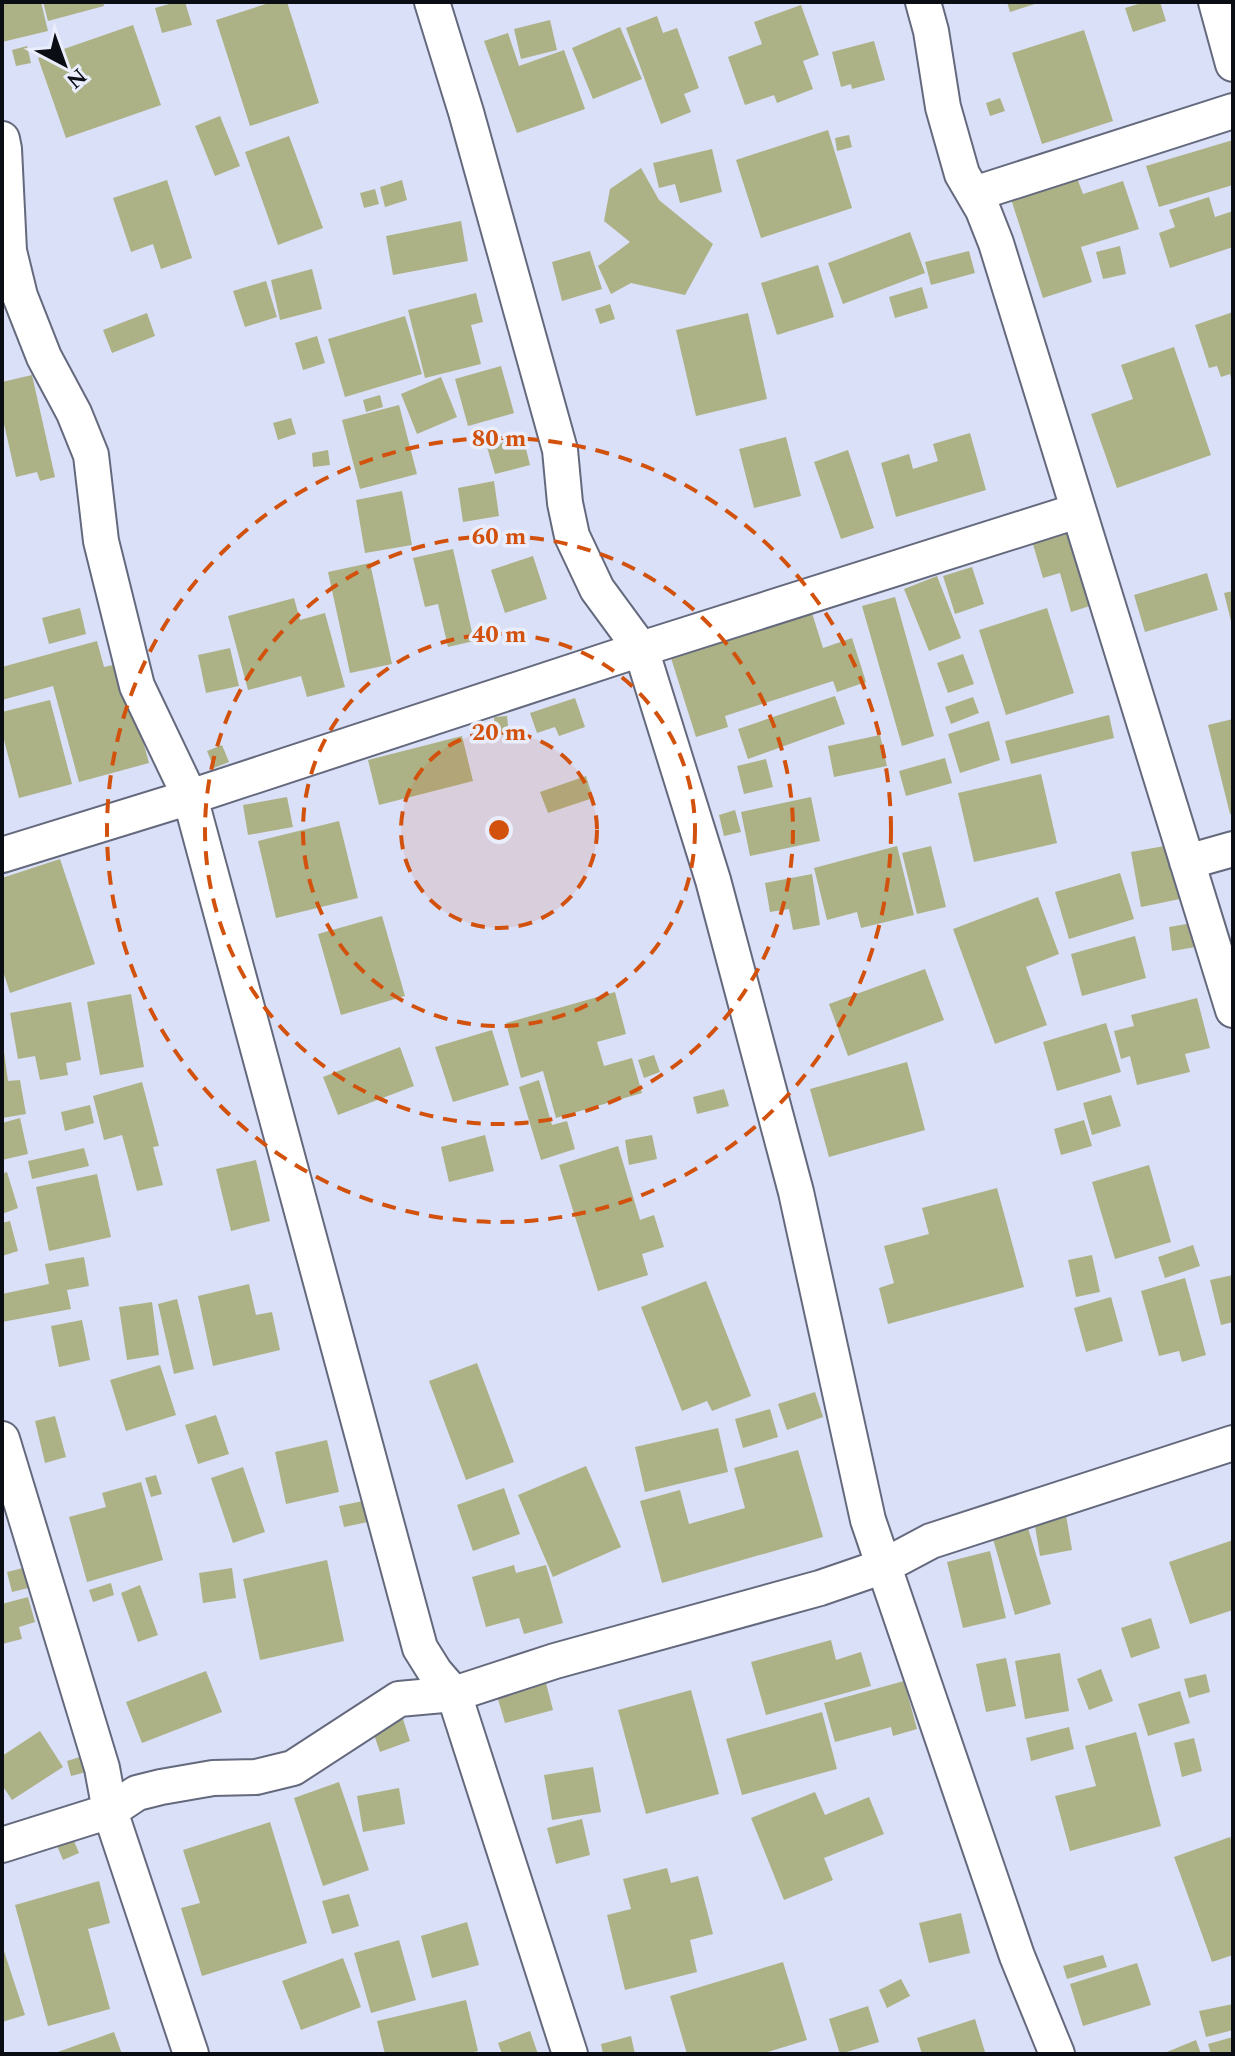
<svg xmlns="http://www.w3.org/2000/svg" width="1235" height="2056" viewBox="0 0 1235 2056" font-family="Spectral,serif">
  <rect width="100%" height="100%" fill="#dae0f7"/>
  <path fill="#adb186" d="M2,2H41L48,31L2,42Z
    M43,2H103L104,6L48,21Z
    M176,2H185L192,25L162,33L155,8Z
    M272,2H287L319,103L250,126L216,20Z
    M1007,2H1038V3L1010,12Z
    M1145,2H1160L1166,21L1133,32L1125,8Z
    M801,5L819,55L803,61L813,89L777,103L774,95L745,105L728,57L762,44L754,22Z
    M657,16L663,33L677,28L699,88L684,94L691,112L661,124L626,28Z
    M550,20L557,50L521,59L514,29Z
    M133,25L161,105L66,138L38,58Z
    M620,27L642,79L593,99L572,48Z
    M1084,30L1113,121L1042,144L1012,53Z
    M508,33L519,66L564,50L585,109L517,133L484,41Z
    M874,41L885,80L852,89L851,84L841,87L832,52Z
    M27,46L31,63L16,66L12,50Z
    M1000,98L1005,111L990,116L986,103Z
    M220,116L240,166L215,176L195,126Z
    M828,130L852,208L761,238L736,160Z
    M849,135L852,147L837,151L835,138Z
    M289,136L323,228L278,245L245,152Z
    M1233,140V185L1159,207L1146,166Z
    M712,149L722,192L680,203L675,184L659,188L653,163Z
    M641,168L659,200L713,244L685,295L631,283L611,294L598,266L630,242L604,221L610,189Z
    M1077,178L1083,194L1123,181L1139,229L1081,247L1092,282L1043,298L1011,199Z
    M167,180L192,258L161,269L153,244L131,252L113,198Z
    M402,180L407,200L385,207L380,187Z
    M375,189L379,204L364,208L360,193Z
    M1209,197L1215,217L1233,211V247L1170,268L1159,233L1175,227L1169,210Z
    M461,221L468,261L393,275L386,236Z
    M910,232L925,273L843,304L828,263Z
    M1120,246L1126,274L1103,279L1096,252Z
    M590,251L602,289L562,301L552,262Z
    M969,251L975,273L931,285L925,262Z
    M818,265L834,317L777,335L761,283Z
    M312,269L322,309L280,320L271,280Z
    M266,281L277,317L245,327L233,291Z
    M922,287L928,308L895,318L889,297Z
    M476,293L483,322L471,325L481,364L425,378L408,310Z
    M610,304L615,319L600,324L595,309Z
    M1233,312V383H1232L1230,374L1221,377L1217,366L1209,368L1195,325Z
    M147,313L155,336L112,353L103,330Z
    M748,313L767,399L696,416L676,330Z
    M405,316L422,374L345,397L328,339Z
    M317,336L325,363L303,370L295,343Z
    M1174,347L1211,455L1117,488L1091,414L1133,399L1121,365Z
    M501,366L514,413L468,426L455,379Z
    M32,375L55,477L40,481L37,472L16,477L2,415V382Z
    M441,377L457,417L417,434L401,394Z
    M380,395L383,407L366,412L363,400Z
    M399,405L417,474L360,489L342,420Z
    M291,418L296,434L278,440L273,423Z
    M970,433L986,490L896,517L881,463L909,454L913,469L938,461L933,444Z
    M523,437L530,465L495,474L487,447Z
    M786,437L801,496L754,508L739,449Z
    M328,450L330,465L313,467L312,453Z
    M848,450L874,528L841,539L814,462Z
    M494,481L499,516L463,522L458,488Z
    M402,491L412,545L365,553L356,500Z
    M1071,529L1093,605L1071,612L1060,573L1043,578L1032,541Z
    M453,549L474,641L448,647L438,604L425,607L413,558Z
    M533,556L547,599L505,613L491,570Z
    M370,563L392,664L350,673L328,572Z
    M972,567L984,604L955,614L943,576Z
    M1207,573L1218,610L1145,632L1134,595Z
    M937,576L961,638L929,651L904,589Z
    M1233,591V624L1232,625L1224,593Z
    M895,597L934,736L902,746L862,606Z
    M294,598L300,620L325,613L345,687L307,697L301,676L248,690L228,616Z
    M80,608L86,634L49,644L42,618Z
    M1047,608L1074,693L1006,715L979,630Z
    M812,613L823,648L852,638L866,682L837,692L833,681L725,716L728,727L696,737L671,658Z
    M97,641L104,667L122,663L149,763L79,782L53,686L2,700V667Z
    M230,648L239,686L206,693L198,655Z
    M963,654L974,684L948,693L937,663Z
    M835,696L845,724L748,759L738,729Z
    M973,697L979,713L951,724L945,707Z
    M575,698L585,727L559,736L555,727L537,733L530,713Z
    M50,700L72,784L19,798L2,732V712Z
    M1109,715L1114,738L1011,764L1005,741Z
    M507,716L509,734L495,736L494,717Z
    M1233,719V813L1230,814L1208,725Z
    M989,721L1000,760L960,773L948,734Z
    M880,735L887,766L834,777L828,746Z
    M462,736L473,781L379,805L368,760Z
    M222,745L229,762L214,768L207,751Z
    M945,758L952,783L906,796L899,771Z
    M766,759L773,787L744,794L737,766Z
    M1041,774L1057,843L974,862L958,793Z
    M586,776L593,798L548,813L540,792Z
    M287,797L293,827L248,835L243,805Z
    M811,797L820,841L750,856L741,812Z
    M735,810L741,832L724,836L719,815Z
    M339,821L358,898L276,918L258,841Z
    M1170,845L1180,899L1141,907L1131,852Z
    M897,846L914,915L861,928L857,912L827,920L814,868Z
    M931,846L946,907L917,914L902,853Z
    M60,859L95,964L10,993L2,968V878Z
    M1120,873L1134,919L1069,939L1055,892Z
    M812,874L820,925L793,930L789,909L770,912L765,883Z
    M1038,897L1059,954L1026,967L1047,1025L995,1044L953,929Z
    M382,916L405,996L341,1015L318,934Z
    M1198,922L1202,946L1172,951L1169,927Z
    M1135,936L1146,978L1082,996L1071,954Z
    M925,969L944,1020L848,1056L829,1004Z
    M615,992L626,1034L597,1042L604,1066L632,1058L642,1093L556,1118L543,1071L521,1078L506,1023Z
    M131,994L144,1067L100,1075L87,1002Z
    M1197,998L1210,1048L1185,1054L1190,1072L1137,1085L1130,1056L1121,1059L1114,1031L1134,1026L1131,1015Z
    M71,1002L81,1060L66,1063L68,1075L40,1080L35,1056L18,1059L10,1013Z
    M1106,1023L1121,1072L1057,1091L1043,1042Z
    M492,1030L509,1085L453,1102L435,1047Z
    M400,1047L414,1086L338,1115L323,1077Z
    M2,1052H4L8,1081L20,1080L26,1114L2,1118Z
    M654,1055L660,1072L644,1078L638,1060Z
    M907,1062L925,1130L829,1157L810,1089Z
    M539,1080L552,1125L567,1121L575,1149L541,1160L519,1087Z
    M142,1082L159,1146L153,1147L163,1185L137,1191L122,1135L104,1140L93,1096Z
    M724,1089L729,1106L697,1114L693,1097Z
    M1111,1095L1121,1126L1092,1135L1083,1103Z
    M90,1105L94,1123L65,1131L61,1112Z
    M20,1118L28,1154L2,1160V1123Z
    M1084,1120L1092,1146L1061,1155L1054,1129Z
    M485,1135L494,1171L449,1182L441,1147Z
    M652,1135L657,1159L629,1165L625,1140Z
    M618,1146L640,1220L654,1215L664,1247L642,1254L648,1275L598,1291L559,1165Z
    M84,1148L89,1166L32,1179L28,1161Z
    M256,1160L270,1221L231,1231L216,1169Z
    M1149,1165L1171,1242L1115,1259L1092,1182Z
    M7,1172L18,1208L2,1214V1174Z
    M97,1174L111,1237L49,1251L36,1187Z
    M997,1188L1024,1287L888,1324L879,1288L894,1283L884,1246L929,1234L922,1208Z
    M10,1221L18,1251L2,1256V1223Z
    M1193,1245L1200,1266L1165,1278L1158,1257Z
    M1092,1255L1100,1292L1076,1297L1068,1260Z
    M84,1257L89,1286L67,1290L71,1309L2,1322V1294L49,1284L45,1264Z
    M1233,1275V1322L1221,1325L1210,1280Z
    M1185,1278L1206,1355L1182,1362L1179,1351L1159,1356L1141,1291Z
    M706,1281L751,1396L712,1411L707,1401L682,1411L641,1307Z
    M249,1284L256,1315L272,1312L280,1350L213,1366L198,1296Z
    M1111,1297L1123,1341L1086,1352L1074,1308Z
    M177,1299L194,1369L174,1374L158,1304Z
    M152,1302L159,1355L127,1360L119,1307Z
    M82,1320L90,1360L59,1367L51,1326Z
    M477,1363L514,1462L466,1480L429,1381Z
    M160,1365L176,1415L126,1431L110,1380Z
    M815,1392L823,1417L787,1430L778,1404Z
    M770,1409L778,1437L743,1448L735,1419Z
    M216,1415L229,1454L198,1464L185,1425Z
    M55,1416L66,1457L45,1463L35,1421Z
    M718,1428L728,1472L645,1492L635,1447Z
    M327,1440L339,1492L286,1504L275,1452Z
    M798,1450L823,1537L662,1583L640,1501L680,1490L689,1524L745,1508L734,1468Z
    M586,1466L621,1547L553,1577L518,1495Z
    M243,1467L265,1532L233,1543L211,1478Z
    M156,1475L162,1494L151,1497L145,1478Z
    M141,1482L163,1560L87,1582L69,1517L106,1507L102,1493Z
    M504,1488L520,1534L473,1551L457,1505Z
    M363,1501L368,1522L344,1527L339,1506Z
    M1066,1515L1072,1550L1040,1556L1034,1520Z
    M1028,1528L1051,1604L1015,1615L993,1539Z
    M1233,1540V1610L1190,1624L1169,1562Z
    M990,1551L1006,1618L963,1628L947,1562Z
    M327,1560L344,1641L260,1660L243,1579Z
    M514,1565L516,1573L546,1565L563,1623L524,1634L519,1618L486,1627L472,1577Z
    M23,1568L28,1588L12,1592L7,1572Z
    M232,1568L236,1598L203,1603L199,1573Z
    M111,1583L114,1595L93,1602L89,1590Z
    M140,1585L158,1635L138,1642L121,1593Z
    M28,1597L35,1622L19,1627L22,1639L2,1644V1604Z
    M1151,1618L1160,1648L1131,1658L1121,1628Z
    M831,1640L836,1660L861,1652L871,1686L766,1715L751,1662Z
    M1060,1653L1069,1711L1025,1719L1015,1661Z
    M1006,1658L1016,1706L986,1712L976,1664Z
    M1101,1669L1113,1701L1089,1710L1077,1679Z
    M206,1671L222,1712L142,1743L126,1702Z
    M1206,1674L1210,1692L1189,1698L1184,1679Z
    M904,1681L917,1729L893,1736L891,1727L835,1742L824,1703Z
    M546,1683L553,1710L505,1723L497,1696Z
    M691,1690L719,1794L646,1814L618,1710Z
    M1180,1691L1190,1723L1148,1736L1138,1704Z
    M822,1712L837,1769L742,1795L726,1739Z
    M402,1716L410,1741L380,1752L371,1726Z
    M1069,1727L1074,1749L1031,1761L1026,1738Z
    M40,1731L63,1767L12,1800L2,1785V1756Z
    M1136,1732L1161,1826L1070,1851L1055,1796L1096,1786L1085,1746Z
    M1194,1738L1202,1771L1182,1777L1174,1743Z
    M86,1755L90,1771L71,1776L67,1761Z
    M593,1767L601,1812L552,1820L544,1775Z
    M339,1782L369,1870L323,1886L294,1798Z
    M399,1788L405,1824L363,1832L357,1796Z
    M815,1792L825,1815L869,1797L884,1834L824,1858L833,1880L784,1900L751,1818Z
    M582,1819L590,1855L556,1864L547,1828Z
    M270,1822L307,1943L202,1976L181,1908L200,1903L183,1850Z
    M69,1829L79,1853L63,1860L53,1836Z
    M1230,1837L1233,1845V1955L1212,1962L1174,1857Z
    M667,1868L671,1883L698,1876L713,1934L690,1940L697,1972L625,1990L607,1915L631,1909L623,1879Z
    M99,1881L110,1923L88,1929L110,2009L48,2026L15,1905Z
    M349,1894L359,1926L332,1934L322,1901Z
    M961,1913L970,1953L929,1963L919,1923Z
    M467,1922L479,1965L432,1978L421,1936Z
    M399,1940L416,2000L371,2013L354,1953Z
    M2,1945L25,2015L2,2022Z
    M1103,1955L1107,1967L1067,1979L1063,1966Z
    M343,1958L361,2007L301,2030L282,1981Z
    M783,1962L807,2040L761,2054H687L670,1996Z
    M1137,1963L1151,2005L1083,2026L1070,1984Z
    M901,1979L910,1996L887,2008L879,1990Z
    M466,2000L478,2051L466,2054H385L377,2021Z
    M1233,2004V2030L1206,2037L1199,2011Z
    M868,2006L879,2042L840,2054L829,2019Z
    M975,2019L985,2052L978,2054H922L917,2038Z
    M530,2031L538,2054H502L498,2043Z
    M114,2032L122,2054H52Z
    M631,2036L635,2054H603L601,2044Z
    M1233,2037V2054H1211L1208,2044Z
    M1196,2040L1201,2054H1162Z"/>
  <g fill="none" stroke-linecap="round" stroke-linejoin="round">
    <g stroke="#64697d" stroke-width="38">
      <path id="street" d="M432,2L466,112L560,450L565,503L572,536L597,589L641,649L713,880L796,1192L868,1520L1017,1956L1057,2054
        M923,2L931,31L943,107L962,174L983,210L996,243L1233,1010
        M1216,2L1233,64
        M2,139L4,149L9,251L20,296L44,357L74,413L91,455L101,541L137,686L190,797L420,1648L435,1672L454,1694L570,2054
        M974,194L1233,111
        M2,855L190,797L641,649L1077,511
        M1187,862L1233,849
        M2,1439L102,1768L110,1811L191,2054
        M2,1845L110,1811L137,1793L161,1787L213,1778L256,1777L293,1768L399,1699L454,1694L555,1661L820,1588L884,1566L931,1541L1233,1443"/>
    </g>
    <use href="#street" stroke="#fff" stroke-width="34"/>
  </g>
  <circle cx="499" cy="830" r="98" fill="#d2510d" fill-opacity=".12"/>
  <g fill="none" stroke="#d2510d" stroke-width="4" stroke-dasharray="14 10">
    <circle cx="499" cy="830" r="98"/>
    <circle cx="499" cy="830" r="196"/>
    <circle cx="499" cy="830" r="294"/>
    <circle cx="499" cy="830" r="392"/>
  </g>
  <circle cx="499" cy="830" r="12" fill="#d2510d" stroke="#eaedfb" stroke-width="4"/>
  <g font-size="24" text-anchor="middle" font-weight="bold" fill="#d2510d" stroke="#eaedfb" stroke-width="7" stroke-linejoin="round" paint-order="stroke">
    <text x="499" y="446">80 m</text>
    <text x="499" y="544">60 m</text>
    <text x="499" y="642">40 m</text>
    <text x="499" y="740">20 m</text>
  </g>
  <rect width="1235" height="2056" fill="none" stroke="#0b0d14" stroke-width="8"/>
  <g transform="translate(64 64) rotate(139)" stroke="#eaedfb" stroke-width="6" paint-order="stroke">
  <path d="M0-6L14 30L0 20L-14 30Z" fill="#0b0d14"/>
  <text y="-12" font-size="22" font-weight="bold" text-anchor="middle" fill="#0b0d14">N</text>
  </g>
</svg>
